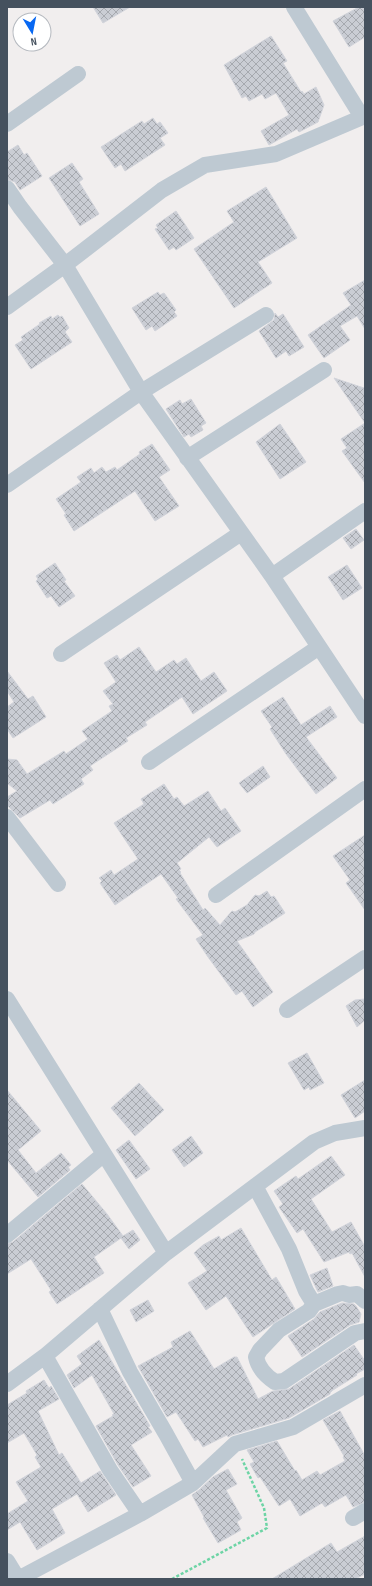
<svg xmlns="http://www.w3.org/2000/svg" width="372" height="1586" viewBox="0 0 372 1586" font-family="'Sofia Sans Condensed',sans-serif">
  <defs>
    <pattern id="building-cross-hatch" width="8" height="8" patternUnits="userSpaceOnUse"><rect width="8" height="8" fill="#cacdd4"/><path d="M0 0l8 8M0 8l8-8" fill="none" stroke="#a6a9af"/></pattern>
  </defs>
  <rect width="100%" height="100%" fill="#f1eeee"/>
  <path fill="url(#building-cross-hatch)" stroke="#d2d4db" d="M93,7H130L103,23Z
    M359,7H365V37L349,47L333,21Z
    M271,36L287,61L283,63L301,92L302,91L304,94L316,87L324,105L318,122L299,132L297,129L269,145L261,131L289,115L276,93L265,99L262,94L249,101L246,96L242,98L224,65Z
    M153,118L157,124L160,122L168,133L160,138L165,145L125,171L121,164L115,168L101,147L142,121L144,124Z
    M18,145L24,155L27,153L42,176L20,190L15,182L7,179V152Z
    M72,163L83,179L79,182L99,214L80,226L49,178Z
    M266,187L297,238L258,262L272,283L234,308L194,249L234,222L227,211Z
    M176,211L194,238L176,250L174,247L169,250L155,229L158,228L156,225Z
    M365,280V329L357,316L340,326L350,340L324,358L308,335L351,305L343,293Z
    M158,292L160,295L164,293L167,297L176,310L174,312L177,316L155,331L152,326L146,330L132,308Z
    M275,313L278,317L283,314L304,347L289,356L286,351L276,358L259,331L274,320Z
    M58,315L60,317L62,316L69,328L65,332L72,342L31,369L15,345L23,340L21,337L40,324L39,323L51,316L52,319Z
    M334,378L364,388L365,392V483L342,451L347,448L341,439L365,423Z
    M191,399L206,423L201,426L203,430L191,437L189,434L184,437L166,409L180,400L182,404Z
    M280,424L306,462L280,479L256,442Z
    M152,444L170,470L159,477L179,506L155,521L135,491L74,531L64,515L66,514L56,499L81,482L77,477L91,468L94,473L102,467L106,472L115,467L117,470L140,454L139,452Z
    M356,529L364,540L351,549L343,538Z
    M55,563L66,580L64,581L75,596L59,607L51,596L47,598L36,581L38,579L36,576Z
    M347,565L362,588L343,600L328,577Z
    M139,647L156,672L174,660L177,664L186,658L201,681L214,672L227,691L193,714L182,697L145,722L147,725L126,738L128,741L90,766L93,770L81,779L84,784L53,804L50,800L20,818L7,805V797L17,791L7,783V759L17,760L27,774L64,751L66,754L88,739L82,731L112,711L109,706L113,704L103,691L116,682L104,663L117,655L120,660Z
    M7,671L28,699L33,696L46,717L13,738L7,729V707L14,702L7,691Z
    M283,697L301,725L330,706L337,717L306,737L337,778L316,794L286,754L270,729L272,727L261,711Z
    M263,766L270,777L247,793L239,783Z
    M164,784L174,799L177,797L184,806L208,791L221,811L225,808L241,831L217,847L209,837L177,863L181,869L179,870L181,872L180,873L203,910L205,908L220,925L232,911L235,912L247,905L255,895L259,896L267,891L271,897L274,896L285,913L255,932L254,934L237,941L273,992L253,1007L242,991L236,995L208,957L196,939L203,935L176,899L178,898L161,874L115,905L100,883L102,881L99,878L111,870L114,875L138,859L114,823L144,804L141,799Z
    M365,835V910L346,883L350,880L333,856Z
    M365,999V1020L357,1027L346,1006L355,1000Z
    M307,1053L324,1083L310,1090L309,1087L304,1090L288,1063Z
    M365,1080V1111L355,1118L341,1095Z
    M139,1083L164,1110L135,1136L111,1108Z
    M7,1090L41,1131L18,1150L36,1173L61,1153L71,1165L68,1167L70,1170L38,1197L7,1160Z
    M191,1136L203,1153L184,1167L172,1150Z
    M129,1140L150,1169L136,1179L116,1150Z
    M331,1156L345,1175L311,1199L332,1232L351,1222L365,1247V1277L352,1253L350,1254L349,1252L324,1262L303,1229L297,1233L279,1207L283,1204L274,1191L296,1176L298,1179Z
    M82,1184L107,1214L123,1236L133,1230L140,1240L129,1249L121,1238L94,1257L104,1273L57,1304L49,1292L51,1290L31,1259L7,1274V1244L13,1242Z
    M241,1228L272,1280L276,1277L295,1309L253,1337L226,1296L206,1310L188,1283L207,1271L194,1253L203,1245L219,1236L221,1240Z
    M327,1268L333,1286L318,1292L310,1275Z
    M148,1300L154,1311L136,1322L130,1310Z
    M342,1303L354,1304L356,1306L361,1314L359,1322L350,1325L302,1357L288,1336L314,1319L320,1312Z
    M190,1331L214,1369L234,1357H237L258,1399L273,1391L289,1389L354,1345L365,1361V1369L356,1374L357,1375L333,1390L330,1393V1394L289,1418L232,1435L228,1437L227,1435L203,1447L198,1439L195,1441L176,1412L167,1417L138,1366L173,1347L171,1342Z
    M99,1340L150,1426L148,1427L152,1432L131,1445L151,1476L133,1487L118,1465L96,1426L113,1416L112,1415L114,1414L92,1375L74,1388L67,1375L82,1364L77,1356Z
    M44,1380L49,1388L51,1386L59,1399L38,1411L59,1455L62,1453L81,1483L100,1471L116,1495L88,1512L77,1494L52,1509L65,1533L37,1550L20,1522L7,1530V1514L28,1501L16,1482L41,1467L35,1457L37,1455L24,1433L7,1443V1405L27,1393L26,1391Z
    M340,1411L365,1456V1502L353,1507L346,1495L325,1507L322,1503L300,1516L290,1499L279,1506L260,1477L258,1478L250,1464L254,1462L247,1450L277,1441L295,1471L296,1470L302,1480L317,1471L320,1475L345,1461L343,1457L344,1456L323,1420Z
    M228,1469L237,1484L226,1490L242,1518L237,1522L241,1530L218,1543L203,1518L204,1517L192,1495L199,1490L213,1477Z
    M365,1536V1574L355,1579H272L331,1543L337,1552Z"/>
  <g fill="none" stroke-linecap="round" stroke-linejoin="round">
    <path stroke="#6dd4a5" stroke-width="2.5" stroke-dasharray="3 2" stroke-linecap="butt" d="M172,1579L267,1528L264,1508L242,1459"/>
    <path stroke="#bec9d2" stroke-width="16" d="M294,7L362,117
      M7,124L78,74
      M7,188L20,207L65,265L141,392L272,576L365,716
      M7,307L65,265L162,190L205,165L276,154L365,116
      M187,458L324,370
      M7,485L141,392L266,315
      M272,576L365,511
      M61,654L241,533
      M149,762L319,647
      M7,817L58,884
      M216,895L365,789
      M7,999L166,1253
      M287,1010L365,958
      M255,1186L289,1249L306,1291L314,1304
      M7,1235L104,1154
      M365,1301L357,1294L349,1295L343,1293L338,1294L314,1304L309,1311L279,1330L260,1350L256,1357C258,1367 266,1376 275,1382L284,1381L355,1333L365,1331
      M100,1309L130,1372L166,1434L193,1483
      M45,1356L110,1470L140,1514
      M7,1384L45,1356L166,1253L314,1142L335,1133L365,1128
      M353,1518L365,1511
      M7,1561L18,1579
      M18,1579L140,1514L193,1483L235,1444L293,1427L365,1385"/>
  </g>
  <rect width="372" height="1586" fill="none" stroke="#45515e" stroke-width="16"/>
  <g transform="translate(32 32) rotate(170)"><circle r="19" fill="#ffffff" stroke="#b5b9bf"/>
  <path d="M0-3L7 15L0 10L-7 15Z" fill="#0868f2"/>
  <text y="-6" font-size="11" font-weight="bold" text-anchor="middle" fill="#45515e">N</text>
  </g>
</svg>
